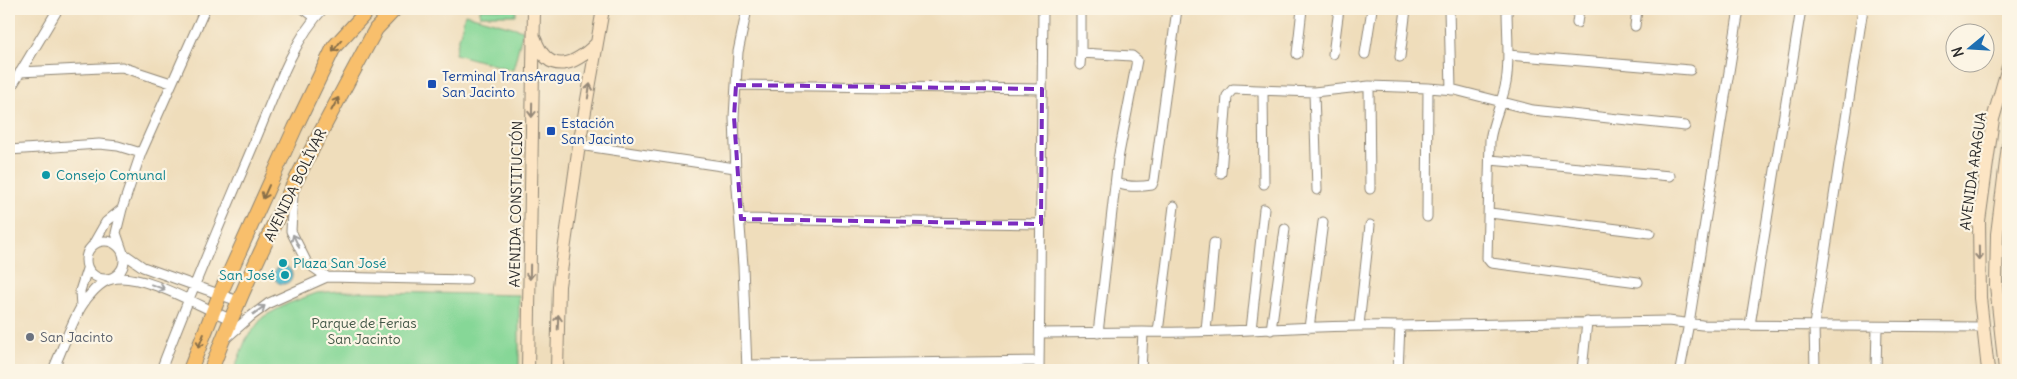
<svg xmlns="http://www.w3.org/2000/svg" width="2017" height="379" viewBox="0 0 2017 379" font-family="Delius,sans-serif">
  <rect width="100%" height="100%" fill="#fcf5e5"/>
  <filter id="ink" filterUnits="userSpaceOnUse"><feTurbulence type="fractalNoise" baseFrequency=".02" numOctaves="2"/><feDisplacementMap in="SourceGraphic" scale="10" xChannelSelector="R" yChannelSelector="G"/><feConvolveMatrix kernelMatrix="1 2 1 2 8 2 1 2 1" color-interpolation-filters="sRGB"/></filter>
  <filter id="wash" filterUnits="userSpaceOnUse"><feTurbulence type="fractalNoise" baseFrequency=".0096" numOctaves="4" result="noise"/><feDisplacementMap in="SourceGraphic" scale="20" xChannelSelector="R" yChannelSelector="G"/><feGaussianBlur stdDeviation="1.12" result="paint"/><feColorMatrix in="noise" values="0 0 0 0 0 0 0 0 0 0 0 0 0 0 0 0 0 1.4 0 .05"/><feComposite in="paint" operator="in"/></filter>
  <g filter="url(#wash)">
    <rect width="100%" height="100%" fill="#efddbb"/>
    <path fill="#86d797" stroke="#588161" d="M480,9H516V15H480Z
      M465,14L523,30L513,70L455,54Z
      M338,291L519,295V370H234L246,339L263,317L287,304L317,293Z"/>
    <path fill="#54bcd1" stroke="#40747e" d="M274 275a9 9 0 1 1 18 0a9 9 0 1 1-18 0Z"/>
  </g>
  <g filter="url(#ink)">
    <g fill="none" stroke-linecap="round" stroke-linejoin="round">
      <g stroke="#8d8473" stroke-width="11">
        <path id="street" d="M205,9L141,153L122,209L116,233L123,253L143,267L238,301
          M304,9L315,17
          M747,9L738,52L734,117L736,175L743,266L747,370
          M1449,9L1451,90
          M1507,9C1507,33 1510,59 1506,83C1502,103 1493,120 1490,140L1487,258L1491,263L1638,282
          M1577,23L1579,9
          M1635,26L1637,9
          M1081,53V12
          M1297,54L1302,9
          M1333,54L1339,9
          M1365,54L1372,9
          M1508,55L1690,70
          M1400,57L1406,9
          M1080,65L1081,53L1132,56L1137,60L1118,159L1098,333
          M20,72L122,67L171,83
          M736,85L1042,89
          M1369,86L1370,189
          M9,91L58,9
          M1263,91L1264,184
          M1314,92L1317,190
          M579,145L735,168
          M9,150L99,144L118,146L141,153
          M1490,160L1670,176
          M1221,173L1227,96L1233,89L1314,92L1369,86L1428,88L1455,90L1533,110L1685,126
          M1116,183C1127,187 1140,187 1152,185L1154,180L1177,9
          M293,194L291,231L307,263L327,277
          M1490,213L1650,233
          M1427,217L1428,88
          M741,219L1041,224
          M86 260a19 19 0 1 1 38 0a19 19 0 1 1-38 0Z
          M94,243L106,222L122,209
          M81,307L80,291L87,269
          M1359,325L1370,225
          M1750,325L1801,9
          M1309,328L1323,222
          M1251,330L1264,209
          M1271,330L1285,229
          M1206,331L1214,243
          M1158,332L1174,206
          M1040,333L1143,332
          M226,338L250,317L269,303L327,277L467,280
          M747,365L1039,361
          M53,370C62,350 70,326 81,307C87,297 100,281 112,279C143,272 200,307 230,319
          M161,370C190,293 223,217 255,141C273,99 292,41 323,9
          M1039,370L1043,9
          M1141,370L1143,332C1229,334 1314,324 1400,326L1668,321L1702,325L1983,327
          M1398,370L1400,326
          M1582,370L1587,322
          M1680,370L1689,323L1739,9
          M1815,370L1814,325L1863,9
          M1876,370L1877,327"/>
      </g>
      <g stroke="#8d8473" stroke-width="14">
        <path id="secondary" d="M535,39C549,77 575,65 597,43
          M528,370L534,9
          M557,370L559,286L579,145L603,9
          M1988,370L1980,298L1979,221L1993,119L2008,67
          M2005,370L1996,285L1997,234L2008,146"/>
      </g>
      <g stroke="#8d8473" stroke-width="16">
        <path id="primary" d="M190,370L220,294L295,128L334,47L369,9
          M211,370C255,252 316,140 376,29L395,9"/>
      </g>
      <use href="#street" stroke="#fff" stroke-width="9"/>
      <use href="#secondary" stroke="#fce5c4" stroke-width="12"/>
      <use href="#primary" stroke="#f8bf6c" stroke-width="14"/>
    </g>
    <defs><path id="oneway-shaft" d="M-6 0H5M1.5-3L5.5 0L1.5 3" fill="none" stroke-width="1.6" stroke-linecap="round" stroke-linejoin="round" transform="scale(1.25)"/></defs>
    <g stroke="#876e48">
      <use href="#oneway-shaft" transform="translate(337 46) rotate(127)"/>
      <use href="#oneway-shaft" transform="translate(335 104) rotate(-61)"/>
      <use href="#oneway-shaft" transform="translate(266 192) rotate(114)"/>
      <use href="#oneway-shaft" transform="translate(201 341) rotate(112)"/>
    </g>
    <g stroke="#948878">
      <use href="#oneway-shaft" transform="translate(589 91) rotate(-81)"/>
      <use href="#oneway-shaft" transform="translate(532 110) rotate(91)"/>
      <use href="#oneway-shaft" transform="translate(1979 253) rotate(89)"/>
      <use href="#oneway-shaft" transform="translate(530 272) rotate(91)"/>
      <use href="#oneway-shaft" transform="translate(558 322) rotate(-88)"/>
    </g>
    <g stroke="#a0a0a0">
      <use href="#oneway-shaft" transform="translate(296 241) rotate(-115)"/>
      <use href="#oneway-shaft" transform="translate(158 287) rotate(20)"/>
      <use href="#oneway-shaft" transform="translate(259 310) rotate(-36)"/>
    </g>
  </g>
  <path fill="none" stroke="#7b2cbf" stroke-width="4" stroke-dasharray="10 6" stroke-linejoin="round" d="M736,85L1042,89L1041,224L741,219L734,117Z"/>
  <g fill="#1a4fb4" stroke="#fcf5e5" stroke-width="2">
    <rect x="427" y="79" width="10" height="10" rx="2.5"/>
    <rect x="546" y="126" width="10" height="10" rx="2.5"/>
  </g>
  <g fill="#0f9aa8" stroke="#fcf5e5" stroke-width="2">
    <circle cx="46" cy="175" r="5"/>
    <circle cx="283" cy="263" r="5"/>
    <circle cx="285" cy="275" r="5"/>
  </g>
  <circle fill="#6b7280" stroke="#fcf5e5" stroke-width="2" cx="30" cy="337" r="5"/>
  <g text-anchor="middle" stroke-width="4.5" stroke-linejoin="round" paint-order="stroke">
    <g font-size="14" fill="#164399" stroke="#fcf5e5" text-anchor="start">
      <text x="442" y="81">Terminal TransAragua<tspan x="442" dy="16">San Jacinto</tspan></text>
      <text x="561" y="128">Estación<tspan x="561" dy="16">San Jacinto</tspan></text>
    </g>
    <g font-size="14" fill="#2b2b2b" stroke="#fcf5e5">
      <text transform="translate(1973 171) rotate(-82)" y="5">AVENIDA ARAGUA</text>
      <text transform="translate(295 185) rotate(-64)" y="5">AVENIDA BOLÍVAR</text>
      <text transform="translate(516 204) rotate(-89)" y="5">AVENIDA CONSTITUCIÓN</text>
    </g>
    <g font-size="14" fill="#0d838f" stroke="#fcf5e5" text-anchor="start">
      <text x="56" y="180">Consejo Comunal</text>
      <text x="293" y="268">Plaza San José</text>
      <text x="275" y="280" text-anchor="end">San José</text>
    </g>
    <g font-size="14" fill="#425646" stroke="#fcf5e5">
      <text x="364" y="328">Parque de Ferias<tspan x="364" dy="16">San Jacinto</tspan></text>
    </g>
    <g font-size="14" fill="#5b616d" stroke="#fcf5e5" text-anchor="start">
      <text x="40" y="342">San Jacinto</text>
    </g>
  </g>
  <rect width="2017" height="379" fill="none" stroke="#fcf5e5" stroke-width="30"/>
  <g transform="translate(1970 48) rotate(252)"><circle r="24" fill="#fcf5e5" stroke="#a8a49b"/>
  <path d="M0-4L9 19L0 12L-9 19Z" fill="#1f6fb2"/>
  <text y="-8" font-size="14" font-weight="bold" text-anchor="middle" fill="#2b2b2b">N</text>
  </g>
</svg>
